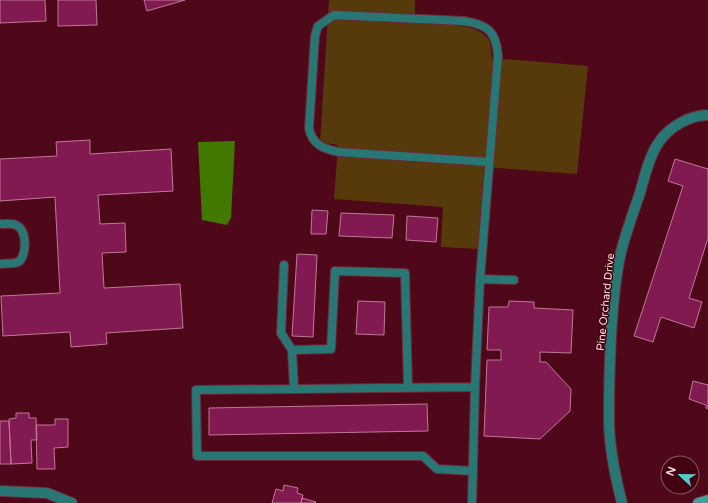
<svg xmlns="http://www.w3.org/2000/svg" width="708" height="503" viewBox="0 0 708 503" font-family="'Varela Round',sans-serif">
  <rect width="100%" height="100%" fill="#4f071a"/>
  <path fill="#573a0c" d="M329,0H415V23C434,24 477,21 489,40C491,44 491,53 492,58L588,66L577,174L484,167L478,249L441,247L443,207L334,199L338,145L320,142Z"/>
  <path fill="#427700" d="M235,141L231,218L227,225L202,220L198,142Z"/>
  <path fill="#821a52" stroke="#c27797" d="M0,0H45L46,21L0,23Z
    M58,0H96L97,25L58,26Z
    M144,0H185L147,11Z
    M90,140V154L171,149L173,191L98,195L100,224L125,223L126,252L102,253L104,288L180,284L183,328L106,333L107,344L71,347L70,332L3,336L1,296L60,293L55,197L0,201V159L57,156L56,142Z
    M675,159L708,169V238L689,298L702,302L694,328L661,317L653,342L634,336L683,186L668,181Z
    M312,210L328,211L326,234H311Z
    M341,213L394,215L392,238L339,236Z
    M407,216L438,218L436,242L406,240Z
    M297,254L317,255L313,337L292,336Z
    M358,301L385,302L384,335L356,334Z
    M509,301L534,302V308L573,310L571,353L540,352V362H546L571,389L570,411L540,439L484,436L487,360H501V350H487L489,307H508Z
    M693,381L708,385V409L706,408V405L689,399Z
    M427,404L428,431L209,435V408Z
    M16,413H29V418H36L37,440H31L32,463L11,464L9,419L16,418Z
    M55,419H68V447L54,448L55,469H37L36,425H55Z
    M0,421H9L11,464H0Z
    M284,485L298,488L297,493L303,495L301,503H272L276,489L283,491Z
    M302,498L316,502L315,503H301Z"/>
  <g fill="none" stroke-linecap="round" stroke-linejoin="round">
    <g stroke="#6b2a3a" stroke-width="10">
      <path id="lane" d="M0,224C5,224 12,223 16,225C28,231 26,253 20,261L15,263L0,264
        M284,265L281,333L292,350L294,389
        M480,279L514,280
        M292,350L331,349L335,271L405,273L408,387
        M473,471L437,469L423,456H197L196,390L475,387
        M472,503L475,387L480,279L498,56C496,31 488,25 464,21L334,15L318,26L315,36L309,128C312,145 324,149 339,152L489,162"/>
    </g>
    <g stroke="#6b2a3a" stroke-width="12">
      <path id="street" d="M0,491L47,493L72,503
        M622,503C615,476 609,448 609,419C609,370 610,305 620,256C625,235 633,213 640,193C644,178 650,154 659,142C669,127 690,115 708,115"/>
    </g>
    <g stroke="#6b2a3a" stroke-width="12">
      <path id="secondary" d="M698,503L708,500"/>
    </g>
    <use href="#lane" stroke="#297775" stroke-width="8"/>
    <use href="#street" stroke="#297775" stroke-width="10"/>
    <use href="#secondary" stroke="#469e9c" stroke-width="10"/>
  </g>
  <g text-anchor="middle" stroke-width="3" stroke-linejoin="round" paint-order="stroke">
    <g font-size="11" fill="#fce1e3" stroke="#430011">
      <text transform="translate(605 302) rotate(-84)" y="4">Pine Orchard Drive</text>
    </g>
  </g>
  <g transform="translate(680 475) rotate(292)"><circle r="19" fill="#430011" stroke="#8d5a65"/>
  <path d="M0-3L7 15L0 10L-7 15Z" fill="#53cdca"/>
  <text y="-6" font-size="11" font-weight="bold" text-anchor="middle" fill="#fce1e3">N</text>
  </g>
</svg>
